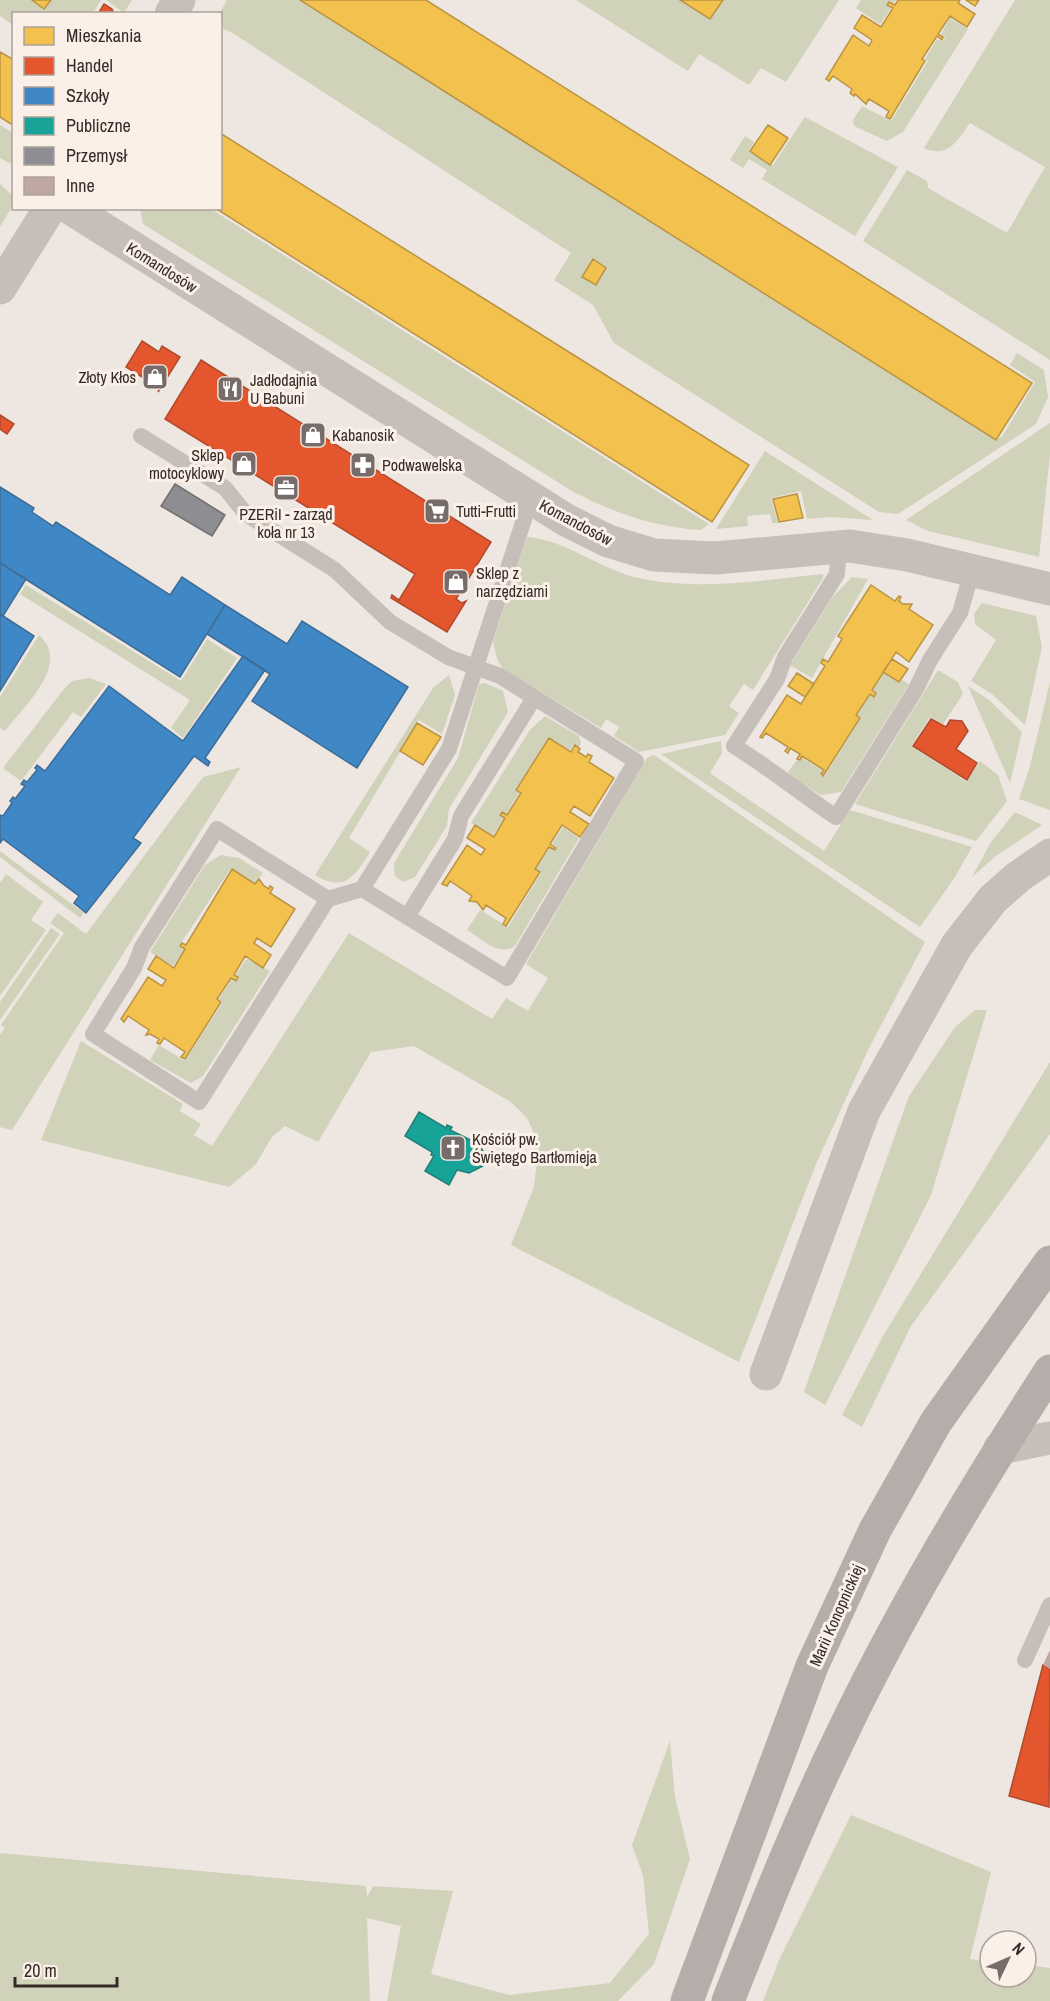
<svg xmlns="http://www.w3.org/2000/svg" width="1050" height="2001" viewBox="0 0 1050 2001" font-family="'Archivo Narrow',sans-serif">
  <rect width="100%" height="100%" fill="#ede6e1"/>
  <path fill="#d0d2ba" d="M0,0H101L93,13L14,14L13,25L0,16Z
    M106,0H132L124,13Z
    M227,0H300L996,439L1002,437L1035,382L1010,365L1017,353L1044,370L1048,397L1036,424L898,514L879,512L614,343L593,305L554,280L571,253L231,32L221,28L219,14Z
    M576,0H680L710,19L723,0H839L786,82L761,68L749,85L699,54L688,71Z
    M861,0H896L894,3L889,1L886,5L891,8L880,24L856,8Z
    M1015,0H1050V360L863,241L907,170L927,181L928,188L1007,233L1045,167L970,123C958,140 948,159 924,148Z
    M950,18L968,29L903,132L887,141L854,126L853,120L862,106L891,121L928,61L925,59L937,39L943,42L945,38L941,34Z
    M805,117L898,167L855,236L762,179L767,170L749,159L743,168L730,160L745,136L754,142L749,151L773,165Z
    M0,125L13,133V165L0,158Z
    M0,184L14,197L13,205L0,227Z
    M140,209H211L709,524L701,530C653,527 614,513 572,491L143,224Z
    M1050,423V454L1039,557L928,531L906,520Z
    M765,451L873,520L830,517L807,519L801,491L771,498L778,523H772L770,514L747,516L748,526L716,529Z
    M527,537C565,540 597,567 634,577C696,592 761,580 823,574V578L753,690L744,684L729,706L739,713L725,735L639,752L614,736L619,727L606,719L601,728L503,669L497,659L493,641Z
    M852,577L868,579L812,678L790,665L832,598Z
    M26,585L181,681L207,639L237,658L183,738L171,728L190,700L20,594Z
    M982,603L1036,616L1042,647L1025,725L992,694L971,681L996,640L975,624L974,614Z
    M39,635C72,664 23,707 5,731L0,728V697Z
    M938,670L958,682L963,694L943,724L930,717L911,746L967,782L980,761L998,775L1007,801L976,841L855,804Z
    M883,673L899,683L902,680L909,684L841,792L821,795L791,777L788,772L797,760L800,761L802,758L822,770L820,775L824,777L861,718L857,715L870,695L874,698L877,693L873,689Z
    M449,675L455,695L442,734L419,720L349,838L370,852C355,876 345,893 315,875L433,688Z
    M89,678L106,684L81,717L73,712L21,781L3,768L64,689L72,681Z
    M1050,682V810L1019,799L1030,766Z
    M485,683L503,691L508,712L449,809L447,826L415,877L403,882L395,876L394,863L458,758L479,684Z
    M968,686L989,700L1022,732L1010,783Z
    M545,716L579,736L581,743L579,747L574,745L570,750L549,737L515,790L519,793L506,814L501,811L499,815L504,818L493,835L471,823L530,730Z
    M721,741L722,753L710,773L824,851L850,810L972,847L955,877L920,927L661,754Z
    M654,755L925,942L869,1048L816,1164L739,1362L511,1245L534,1187L539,1144L527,1118L511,1102L414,1046L371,1052L318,1142L285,1126L272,1137L256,1164L229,1187L41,1140L81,1041L183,1104L180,1111L201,1124L194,1135L212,1146L349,933L492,1019L506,998L528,1011L548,978L526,964L647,758Z
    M241,767L12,1130L0,1127V1035L5,1028L1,1025L64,933L50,923L58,913L86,934L203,777Z
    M1015,812L1042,825L996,856L972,877L991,842Z
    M563,827L579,838L515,946C499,957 481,939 467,930L480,910L508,927L541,873L536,869L550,848L555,851L557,847L552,844Z
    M0,851L84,913L80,918L0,857Z
    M221,855L239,858L263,873L255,883L231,868L179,946L184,950L173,966L150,952L205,865Z
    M6,874L43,902L31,920L46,930L0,996V883Z
    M51,928L60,934L0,1020V1002Z
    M246,959L270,971L203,1076L191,1083L150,1060L159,1045L185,1061L223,1002L219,999L231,980L236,982L239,977L236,975Z
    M975,1010H987L931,1195L825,1405L804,1392L909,1096L955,1027Z
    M1050,1062V1134L911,1326L862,1427L842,1415L883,1336Z
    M670,1741L675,1797L690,1859L654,1964L618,2001H387L401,1926L367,1918L370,2001H0V1853L366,1886L367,1897L373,1886L453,1891L431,1974L509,1995L610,1983L649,1934L643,1875L632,1845Z
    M851,1815L991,1872L970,1959L990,1962V1977H1026V1965L1050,1968V2001H763L780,1958Z"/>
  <path fill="#f2c14e" stroke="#ba9443" stroke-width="1.5" d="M32,0H51L44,9Z
    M300,0H426L1032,383L996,440Z
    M680,0H723L710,19Z
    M898,0H960L958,3L975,14L967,27L950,16L938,34L943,37L942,40L937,36L922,59L925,61L890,119L886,117L889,111L869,99L866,104L855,94L854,96L850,93L852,89L833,76L829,81L826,79L853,35L869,46L872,40L854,28L862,15L881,27L893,8L887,5L889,2L895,5Z
    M966,0H979L975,6Z
    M0,52L14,60V126L0,117Z
    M768,125L788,138L770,165L750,151Z
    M220,133L749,465L712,522L215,208H220Z
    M593,259L606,268L596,285L582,277Z
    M797,494L803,518L779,522L773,499Z
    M871,585L895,601L899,596L901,597L899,601L903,604H912L909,609L933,625L909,662L896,652L872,690L876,693L874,697L870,694L856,715L860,718L823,776L821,774L824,770L802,756L800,760L797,759L800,754L790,748L788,753L785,751L788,747L766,733L762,738L760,737L787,695L801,704L825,666L821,663L823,659L828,662L842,639L838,636Z
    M892,659L908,669L899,682L883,672Z
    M797,673L814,684L805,697L788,686Z
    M417,723L441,737L423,765L400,751Z
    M549,738L571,752L575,745L580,749L578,752L586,757L588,754L592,756L589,762L614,778L590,816L574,806L570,812L589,824L580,837L562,825L550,844L556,848L555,850L549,847L535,869L540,872L506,926L503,924L506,918L486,905L483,910L477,902L469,901L472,896L450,881L447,886L442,884L467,845L481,855L485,849L467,838L475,825L494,837L505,818L500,815L502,812L507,815L521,793L516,790Z
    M232,869L255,884L259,879L264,886L269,889L270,886L273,888L270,893L295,909L271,947L257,938L254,943L271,955L263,968L245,956L234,975L238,977L236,981L231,978L217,999L221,1002L185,1059L181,1057L185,1052L164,1038L160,1044L157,1043L159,1039L150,1034L146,1035L149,1030L128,1016L124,1022L121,1019L148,977L162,986L166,980L148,969L156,956L174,968L185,949L180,946L182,943L186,945Z"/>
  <path fill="#e4572e" stroke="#b04a2c" stroke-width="1.5" d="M104,4L112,9L114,14H98Z
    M142,341L159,352L162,346L180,357L158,392L160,388L126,367Z
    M201,360L491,542L456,599L462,603L466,601L447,632L391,598L392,595L399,600L415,574L165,419Z
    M0,415L14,424L7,434L0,429Z
    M931,719L946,727L950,720L962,721L968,731L956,749L977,763L967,780L913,746Z
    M1043,1665L1050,1669L1049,1807L1009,1796Z"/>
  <path fill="#3f88c5" stroke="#3d6c96" stroke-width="1.5" d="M0,487L34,508L32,512L53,526L56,522L170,595L182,577L225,605L180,677L0,563Z
    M0,563L26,579L3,616L0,614Z
    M225,605L287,644L302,621L408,687L357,768L252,701L270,674L207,634Z
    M0,614L34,636L0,691Z
    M243,656L265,670L205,758L210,762L208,766L194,756L133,838L141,843L86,913L74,903L79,896L3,839L0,843V815L3,816L12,803L10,801L13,797L15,799L25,786L21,784L24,780L27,782L37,770L35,768L37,765L45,771L109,686L183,741Z"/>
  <path fill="#17a398" stroke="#217f76" stroke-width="1.5" d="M419,1112L446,1128L447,1125L452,1127L450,1130L479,1144L485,1155L483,1166L469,1173L457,1170L449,1185L425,1171L434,1156L431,1155L432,1152L405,1136Z"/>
  <path fill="#8d8d92" stroke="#737072" stroke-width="1.5" d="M175,484L225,515L212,536L161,506Z"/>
  <path fill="#c0a8a2" d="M1050,1650V1669L1043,1665Z"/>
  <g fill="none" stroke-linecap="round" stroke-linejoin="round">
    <path stroke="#c6beb9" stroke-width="16" d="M141,436L225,488L246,514L335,570L390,622L448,657L500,676L636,761L507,978L362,889
      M839,547L837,574L785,657L777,679L734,746C770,768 801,794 836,817L916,689L930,660L960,613L972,571
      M328,899L217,829L142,947L134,968L93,1034L199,1102L328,899L362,889L449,749L531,498
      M407,917L455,839L461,816L534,698
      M1025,1660L1050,1605"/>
    <path stroke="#c6beb9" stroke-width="33" d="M171,14L179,0
      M70,208L566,520L608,541L654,555L715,558L850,546L907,555L1050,589
      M0,288L50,208
      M766,1374L864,1111L957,945L993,899L1018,877L1050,855
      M1000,1448L1050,1438"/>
    <path stroke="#b5ada9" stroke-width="33" d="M687,2001L812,1666L875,1530L936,1422L1050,1262
      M728,2001C762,1915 796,1829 836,1746C898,1615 972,1492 1050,1371"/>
  </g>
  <defs>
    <g id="shop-square" transform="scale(1.35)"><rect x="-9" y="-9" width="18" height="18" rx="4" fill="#776c69" stroke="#faf0e8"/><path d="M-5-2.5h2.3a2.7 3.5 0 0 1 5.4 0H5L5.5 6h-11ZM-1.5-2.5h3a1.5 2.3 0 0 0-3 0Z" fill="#fff"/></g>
    <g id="restaurant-square" transform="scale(1.35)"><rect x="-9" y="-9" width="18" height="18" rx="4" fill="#776c69" stroke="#faf0e8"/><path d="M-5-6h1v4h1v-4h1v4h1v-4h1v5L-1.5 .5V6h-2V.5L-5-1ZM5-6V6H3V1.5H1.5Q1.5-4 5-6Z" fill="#fff"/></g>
    <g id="pharmacy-square" transform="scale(1.35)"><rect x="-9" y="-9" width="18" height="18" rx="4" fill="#776c69" stroke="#faf0e8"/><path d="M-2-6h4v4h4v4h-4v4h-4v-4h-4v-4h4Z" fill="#fff"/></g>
    <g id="office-square" transform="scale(1.35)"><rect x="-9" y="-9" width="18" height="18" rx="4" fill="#776c69" stroke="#faf0e8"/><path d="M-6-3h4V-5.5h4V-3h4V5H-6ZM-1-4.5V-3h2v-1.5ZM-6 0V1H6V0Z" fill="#fff"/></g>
    <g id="supermarket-square" transform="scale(1.35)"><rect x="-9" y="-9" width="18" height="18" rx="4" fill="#776c69" stroke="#faf0e8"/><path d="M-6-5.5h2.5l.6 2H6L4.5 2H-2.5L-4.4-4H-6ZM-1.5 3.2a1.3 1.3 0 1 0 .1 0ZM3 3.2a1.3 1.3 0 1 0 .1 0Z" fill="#fff"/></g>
    <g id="church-square" transform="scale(1.35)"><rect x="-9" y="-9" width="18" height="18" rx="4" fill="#776c69" stroke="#faf0e8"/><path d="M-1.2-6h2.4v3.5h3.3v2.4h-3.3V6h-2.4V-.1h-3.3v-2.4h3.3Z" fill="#fff"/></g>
  </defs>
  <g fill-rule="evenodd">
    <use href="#shop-square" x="155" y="377"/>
    <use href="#restaurant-square" x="230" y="389"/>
    <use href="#shop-square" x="313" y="435"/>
    <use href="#shop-square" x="244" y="464"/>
    <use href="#pharmacy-square" x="363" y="465"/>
    <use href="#office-square" x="286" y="488"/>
    <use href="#supermarket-square" x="437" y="511"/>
    <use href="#shop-square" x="456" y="582"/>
    <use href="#church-square" x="453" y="1148"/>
  </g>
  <g text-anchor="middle" stroke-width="6" stroke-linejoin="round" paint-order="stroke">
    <g font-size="16" fill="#372b28" stroke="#faf0e8">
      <text transform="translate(162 267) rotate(32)" y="6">Komandosów</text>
      <text transform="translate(576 522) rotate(28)" y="6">Komandosów</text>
      <text transform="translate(836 1615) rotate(-66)" y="6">Marii Konopnickiej</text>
    </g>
    <g font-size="16" fill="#372b28" stroke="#faf0e8" text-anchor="start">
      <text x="136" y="383" text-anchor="end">Złoty Kłos</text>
      <text x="250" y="386">Jadłodajnia<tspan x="250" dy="18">U Babuni</tspan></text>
      <text x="332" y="441">Kabanosik</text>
      <text x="224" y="461" text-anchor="end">Sklep<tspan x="224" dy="18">motocyklowy</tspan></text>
      <text x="382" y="471">Podwawelska</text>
      <text x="456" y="517">Tutti-Frutti</text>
      <text x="286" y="520" text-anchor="middle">PZERiI - zarząd<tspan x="286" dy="18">koła nr 13</tspan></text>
      <text x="476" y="579">Sklep z<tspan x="476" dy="18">narzędziami</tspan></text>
      <text x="472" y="1145">Kościół pw.<tspan x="472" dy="18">Świętego Bartłomieja</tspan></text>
    </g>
  </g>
  <rect x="12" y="12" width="210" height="198" fill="#faf0e8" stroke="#aca19b" stroke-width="1.5"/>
  <rect x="24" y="27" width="30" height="18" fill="#f2c14e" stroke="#aca19b" stroke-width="1.5"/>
  <text x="66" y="42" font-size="18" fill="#372b28">Mieszkania</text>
  <rect x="24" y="57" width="30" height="18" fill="#e4572e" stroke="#aca19b" stroke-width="1.5"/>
  <text x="66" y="72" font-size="18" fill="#372b28">Handel</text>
  <rect x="24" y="87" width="30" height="18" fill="#3f88c5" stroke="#aca19b" stroke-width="1.5"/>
  <text x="66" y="102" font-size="18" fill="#372b28">Szkoły</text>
  <rect x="24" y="117" width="30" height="18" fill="#17a398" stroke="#aca19b" stroke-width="1.5"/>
  <text x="66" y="132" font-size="18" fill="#372b28">Publiczne</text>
  <rect x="24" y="147" width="30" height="18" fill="#8d8d92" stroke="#aca19b" stroke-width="1.5"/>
  <text x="66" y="162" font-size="18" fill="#372b28">Przemysł</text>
  <rect x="24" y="177" width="30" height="18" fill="#c0a8a2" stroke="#aca19b" stroke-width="1.5"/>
  <text x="66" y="192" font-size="18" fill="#372b28">Inne</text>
  <g transform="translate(1008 1959) rotate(46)"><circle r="28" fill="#faf0e8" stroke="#aca19b" stroke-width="1.5"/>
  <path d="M0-4.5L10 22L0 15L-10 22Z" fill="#776c69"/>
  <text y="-9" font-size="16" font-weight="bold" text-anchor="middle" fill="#372b28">N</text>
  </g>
  <path d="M15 1977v9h102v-9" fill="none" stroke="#372b28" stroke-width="3"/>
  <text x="24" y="1977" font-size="18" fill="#372b28" stroke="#faf0e8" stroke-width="4.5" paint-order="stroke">20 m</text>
</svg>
